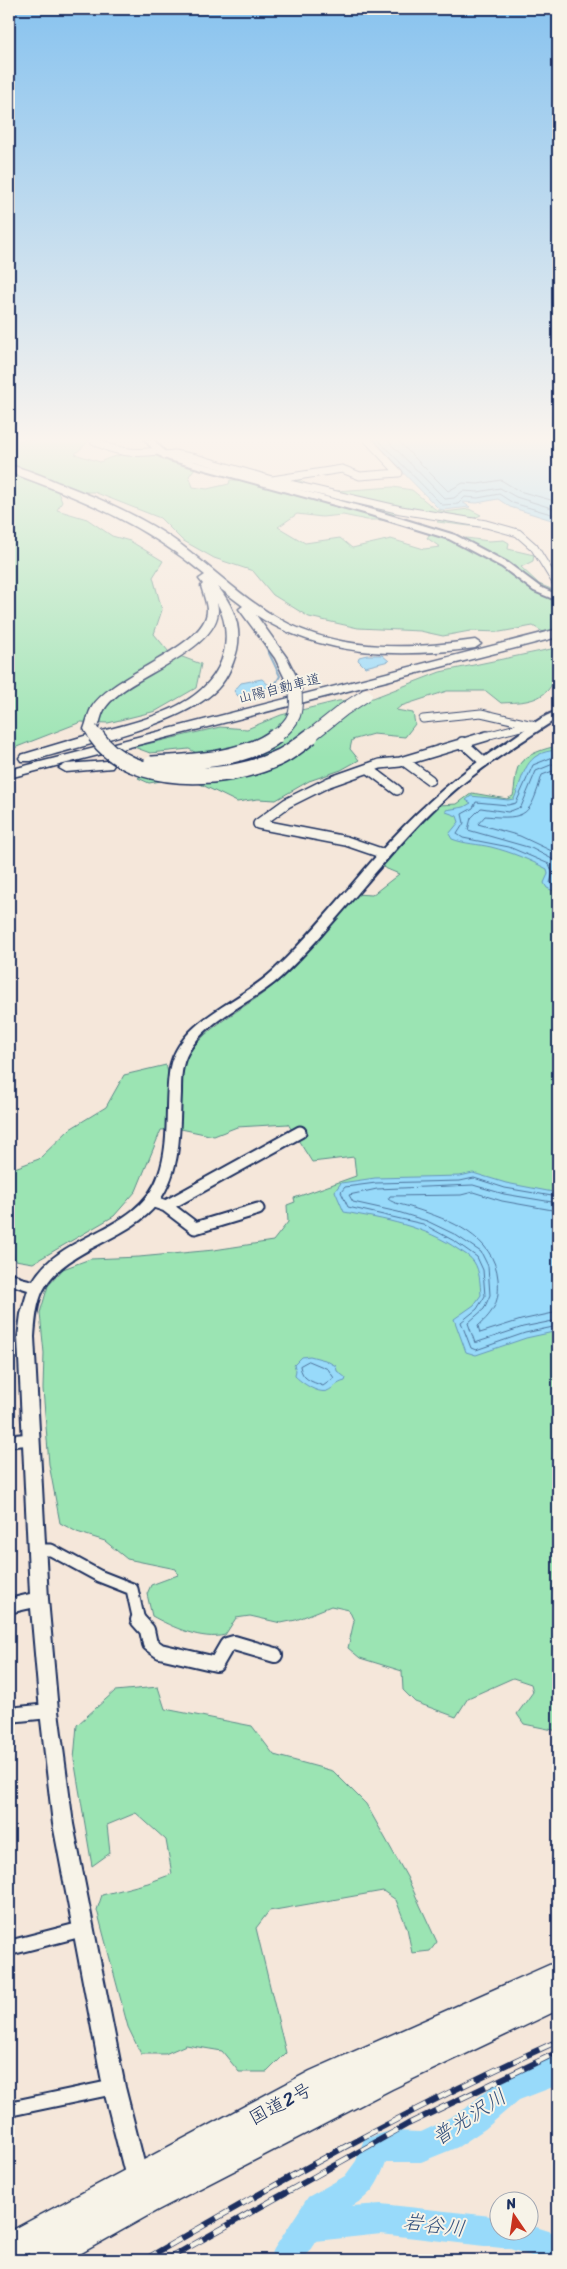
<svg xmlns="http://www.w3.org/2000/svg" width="567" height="2269" viewBox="0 0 567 2269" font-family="Sriracha,'Klee One',sans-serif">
  <rect width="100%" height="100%" fill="#f5e7da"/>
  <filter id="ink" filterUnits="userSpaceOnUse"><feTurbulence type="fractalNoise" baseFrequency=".02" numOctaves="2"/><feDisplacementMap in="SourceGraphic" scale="10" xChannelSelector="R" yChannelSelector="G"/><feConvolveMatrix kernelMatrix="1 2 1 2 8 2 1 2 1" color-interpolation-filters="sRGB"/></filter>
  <g filter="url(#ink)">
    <path fill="#9be4b3" stroke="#5b8a88" d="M9,440H88L85,445L75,454L100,462C129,447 162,456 192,465L195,468L189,476L193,487L207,489L229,484L230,480H243L268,486L298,480L317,489L336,491L393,487L412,490L435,509L445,512L469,509L481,515L468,521L486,525L478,527L437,522L442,518L400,511L384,520H367L343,515L322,517L297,514L278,527L305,543L340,538L352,548L391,539L424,549L440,547L427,538L431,532L454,540L466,538L489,541L504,540L509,543L508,549L534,555L533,561L521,567L539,584L551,589L552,598L558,601V641L533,626L500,632L470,631L443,636L420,631L358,628L309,617L273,595L253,571L214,558L182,540L160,518L94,492H58L62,502L57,510L87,519L112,536L130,541L163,561L153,577L162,610L154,634L169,652L201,664L196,688L156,711L108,723L81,722L9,750Z
      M558,642V677C553,681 552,685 548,690C536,703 517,702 501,703L486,691H447L401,706L396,710L413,713L415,724L405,737L373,734L352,740L350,749L359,760L341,770L309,781L276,800L258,799L237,802L192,780L179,778L149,783L138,778L145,773L208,759L189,749L150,753L134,747L220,727L247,729L281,715L338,701L373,698L440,672L551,649Z
      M558,746V1731L524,1724L517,1714L533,1692L531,1684L513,1678L468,1698L456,1717L415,1702L403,1690L402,1671L360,1658L348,1648L354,1621L349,1610L331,1606L296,1620L281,1623L250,1616L236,1618L225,1635C202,1641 172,1627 152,1616L147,1594L151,1585L178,1575L176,1569L127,1559L105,1541L77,1532L60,1523L49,1464L43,1389L44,1353L40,1313L48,1286L63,1269L90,1259L139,1257L214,1250L273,1241L288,1222L287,1205L295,1202L294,1198L356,1176L354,1157L312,1162L288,1124L237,1127L214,1136L181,1129L161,1130L136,1191L114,1216L33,1263L15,1260L9,1241V1179L12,1169L39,1159L70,1129L106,1107L124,1075L166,1065L170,1080C187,1068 183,1058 196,1044C219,1018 253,1004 279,981C307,956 330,924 354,894L372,895L399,874L380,866L439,805L457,804L472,793L507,799L513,796C515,787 515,772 519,765C526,754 546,748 558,746Z
      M158,1687L165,1709L252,1726L274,1755L333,1771L366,1804L407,1877L437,1942L430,1951L412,1953L407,1928L396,1900L383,1891L269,1911L256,1928L286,2053L267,2072H239L222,2051L186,2045L165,2054H141L128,2027L97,1910L102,1895L148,1883L172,1874L166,1840L136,1813L107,1825L110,1853L92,1866L74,1759L77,1725L115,1691Z"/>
    <path fill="#98dafa" stroke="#6696bc" d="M371,440H558V522L510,507L498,499L477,503L462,502L470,507L444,510L439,509Z
      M367,655H382L389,661L365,667L358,660L359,657Z
      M262,679L271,687L238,696L234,691L241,683Z
      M558,750V893L547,888L544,883L548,874L547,869C530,860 511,852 491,847C478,844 465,844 452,839L449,834L459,822L457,816L446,812V810L464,807L471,803L466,800L471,796L508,800L514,799C525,773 524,752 558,750Z
      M473,1173L506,1183L558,1193V1331L526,1338L476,1355L466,1352L454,1319L474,1305L481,1295C480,1284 480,1271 474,1262C471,1257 464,1253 459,1250C425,1226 384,1219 344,1212L335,1191L341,1183L375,1178L460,1176Z
      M310,1356L325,1360L336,1366L337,1371L346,1378L345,1381C336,1383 334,1388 327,1391C317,1394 301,1382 295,1376L296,1370L294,1365L302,1357Z"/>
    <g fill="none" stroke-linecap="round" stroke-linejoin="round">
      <path stroke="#4d739c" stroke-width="1" d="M378,440L442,505L458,504L465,497L478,498L499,494L513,503L558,516
        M387,440L445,499L454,498L463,491L478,492L500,488L516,497L558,510
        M397,440L448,491L463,483L478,484L501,480L519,491L558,502
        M558,755L533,765L516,803L508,805L476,802L473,808L462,814L464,823L457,834L463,838L509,847L549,864L553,873L550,883L558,887
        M558,762L536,771L521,807L508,812L481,808L471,818L468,830L531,848L552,859L558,866
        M558,769L542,775C530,815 528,820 485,816L478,824L520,836L558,854
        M558,1197L505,1188L474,1178L460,1181L376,1183L345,1187L341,1192L348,1207L423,1224L456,1242L477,1257L483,1270L485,1296L477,1309L461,1322L471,1348L476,1350L525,1333L558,1326
        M558,1203L504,1194L473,1185L377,1189L349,1195L353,1202L398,1212L427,1221L454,1234L481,1252L488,1266L490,1295L484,1309L468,1323L475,1343L523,1327L558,1320
        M558,1211L502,1201L473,1192L461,1195L390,1196L388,1199C394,1204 405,1205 413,1208C450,1220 494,1236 498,1279C500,1301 494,1312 478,1326L480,1333L521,1320L558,1312
        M309,1361L328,1369L334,1378L323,1386C311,1381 302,1380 300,1366Z"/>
      <path stroke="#6696bc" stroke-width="2" d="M265,645L280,676L276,683L280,687"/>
      <path fill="#98dafa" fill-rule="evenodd" d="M553,2057L558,2058V2086L553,2087L519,2100L485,2129L458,2147L421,2162H386C378,2184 372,2195 352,2206L381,2204L500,2217V2232H530V2225L558,2234V2260H544L510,2249L381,2234L316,2241L303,2260H269L274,2249L308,2197L345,2176L356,2161L364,2139L390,2131L421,2132L436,2125L465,2109L499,2080Z"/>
      <g stroke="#1b2f5e" stroke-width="9">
        <path id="street-far3" d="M93,440C114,453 135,454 159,451
          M165,455L174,454L196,458L272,480L342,469L360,476L399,473L368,440
          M272,480L401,510L486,524L518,533L534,547L558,586
          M423,719L481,713L529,724
          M482,737L532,724"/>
      </g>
      <g stroke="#1b2f5e" stroke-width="12">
        <path id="street-far2" d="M462,742L484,762
          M404,761L430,780
          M369,769L397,790
          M258,824L287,803L329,782L380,764L400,762L487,736
          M258,824L346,841L384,854"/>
      </g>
      <g stroke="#1b2f5e" stroke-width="15">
        <path id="street-far1" d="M151,1201L166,1206L300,1132
          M166,1206L195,1228L258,1209
          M9,1441L32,1439
          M37,1550H51L99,1576L132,1589L139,1621"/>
      </g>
      <g stroke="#1b2f5e" stroke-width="18">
        <path id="street" d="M138,1620L147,1630L150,1644L160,1651L216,1664L227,1645L234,1643L275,1655
          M9,1715L49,1711
          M9,1948L83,1929
          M9,2109L114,2087"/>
      </g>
      <g stroke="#1b2f5e" stroke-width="4">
        <path id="secondary" d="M145,440H154L164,451L175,456L370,509L455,535L508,563L540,587L558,595V601L534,591L502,567L449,539L364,513L169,460L158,455Z
          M558,711V718C513,747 469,774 431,812C378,864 335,926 281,977C253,1003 209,1017 189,1051C181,1064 181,1079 181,1093C179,1132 182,1171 157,1204C128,1242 59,1249 41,1295C36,1308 35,1323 34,1337L48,1599L58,1711L73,1824L125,2087L149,2182L146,2190L138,2193L130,2190L127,2182L103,2087L53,1824L40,1711L31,1608L9,1613V1599L30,1594L18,1337L21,1314L28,1290L9,1284V1271L21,1278L33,1281C62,1231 139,1233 159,1174C171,1140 164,1102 170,1067C181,1019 240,1002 273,971C311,935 344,893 379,853C419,808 462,770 513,738C526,729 543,715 558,711Z"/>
      </g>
      <g stroke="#1b2f5e" stroke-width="3">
        <path id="highway" d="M9,465C26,469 43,476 59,483C101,499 143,517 180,544C216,571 248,604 289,624C347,652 414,649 475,640L481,644L475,648C400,658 321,657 256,615L287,658L301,686L295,690L290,689L275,658L239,609L243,606L218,587C233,605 242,627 237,650C233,666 225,683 213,693C174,727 82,745 31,761H21L19,758L21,755C44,748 68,741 91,734C139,721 211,708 224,652C228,635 225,618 217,603C228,643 144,673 120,693C115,697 107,704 104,710C100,717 100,725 96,732H86L84,729C87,722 88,713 92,707C112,674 209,646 207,609C206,601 203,593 201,586L203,584L199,579L205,575C143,524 84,499 9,472Z
          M558,629V637L9,778V770Z
          M107,761L112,762L114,765L112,768L66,772L59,768L66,764Z
          M558,1961V2010L392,2089L156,2211L69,2260H27L29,2253L14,2260H9V2232L310,2071Z"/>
      </g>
      <use href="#street-far3" stroke="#f7f3e8" stroke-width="7"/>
      <use href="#street-far2" stroke="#f7f3e8" stroke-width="9"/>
      <use href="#street-far1" stroke="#f7f3e8" stroke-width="11"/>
      <use href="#street" stroke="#f7f3e8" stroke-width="14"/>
      <use href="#secondary" fill="#f7f3e8" fill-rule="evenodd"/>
      <use href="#highway" fill="#f7f3e8" fill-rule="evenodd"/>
      <g stroke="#1b2f5e" stroke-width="6">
        <path id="rail" d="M144,2260C279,2182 415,2105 558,2041
          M166,2260L408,2124L558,2052"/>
      </g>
      <use href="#rail" stroke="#f7f3e8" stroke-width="4.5" stroke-dasharray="14" stroke-linecap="butt"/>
      <g stroke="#1b2f5e" stroke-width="14" stroke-linecap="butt">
        <path id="highway-bridge-far1" d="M91,729L96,737
          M275,737C296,721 298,712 295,686
          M309,737L343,710L366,695"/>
      </g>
      <g stroke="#1b2f5e" stroke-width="18" stroke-linecap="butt">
        <path id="highway-bridge" d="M96,736C130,787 226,782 276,759C289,754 300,744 311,736
          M151,764C189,762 246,760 276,736"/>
      </g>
      <use href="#highway-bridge-far1" stroke="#f7f3e8" stroke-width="12"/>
      <use href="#highway-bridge" stroke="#f7f3e8" stroke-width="15"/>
    </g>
  </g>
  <linearGradient id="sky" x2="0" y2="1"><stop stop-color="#88c3ef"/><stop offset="0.58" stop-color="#faf4ee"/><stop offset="1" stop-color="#faf4ee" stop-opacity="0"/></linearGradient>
  <rect width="567" height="758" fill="url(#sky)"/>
  <g text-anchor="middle" stroke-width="4" stroke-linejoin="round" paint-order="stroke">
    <g font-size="14" fill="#1b2f5e" stroke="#f7f3e8">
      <text transform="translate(279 688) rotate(-14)" y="5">山陽自動車道</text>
    </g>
    <g font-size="19" fill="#1b2f5e" stroke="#f7f3e8">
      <text transform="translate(280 2103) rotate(-28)" y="7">国道2号</text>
    </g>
    <g font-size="21" font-style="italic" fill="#34517d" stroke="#f7f3e8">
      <text transform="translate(469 2117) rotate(-33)" y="7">普光沢川</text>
      <text transform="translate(434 2225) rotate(7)" y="7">岩谷川</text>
    </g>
  </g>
  <rect width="567" height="2269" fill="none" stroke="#f7f3e8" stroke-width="30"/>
  <rect x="15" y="15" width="537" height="2239" fill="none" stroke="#1b2f5e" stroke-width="2" filter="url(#ink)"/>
  <g transform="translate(514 2216) rotate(347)"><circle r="24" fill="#f7f3e8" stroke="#9fa5b1"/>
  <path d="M0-4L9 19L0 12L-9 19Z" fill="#c8321e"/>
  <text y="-8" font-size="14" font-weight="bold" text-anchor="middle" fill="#1b2f5e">N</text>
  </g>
</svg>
